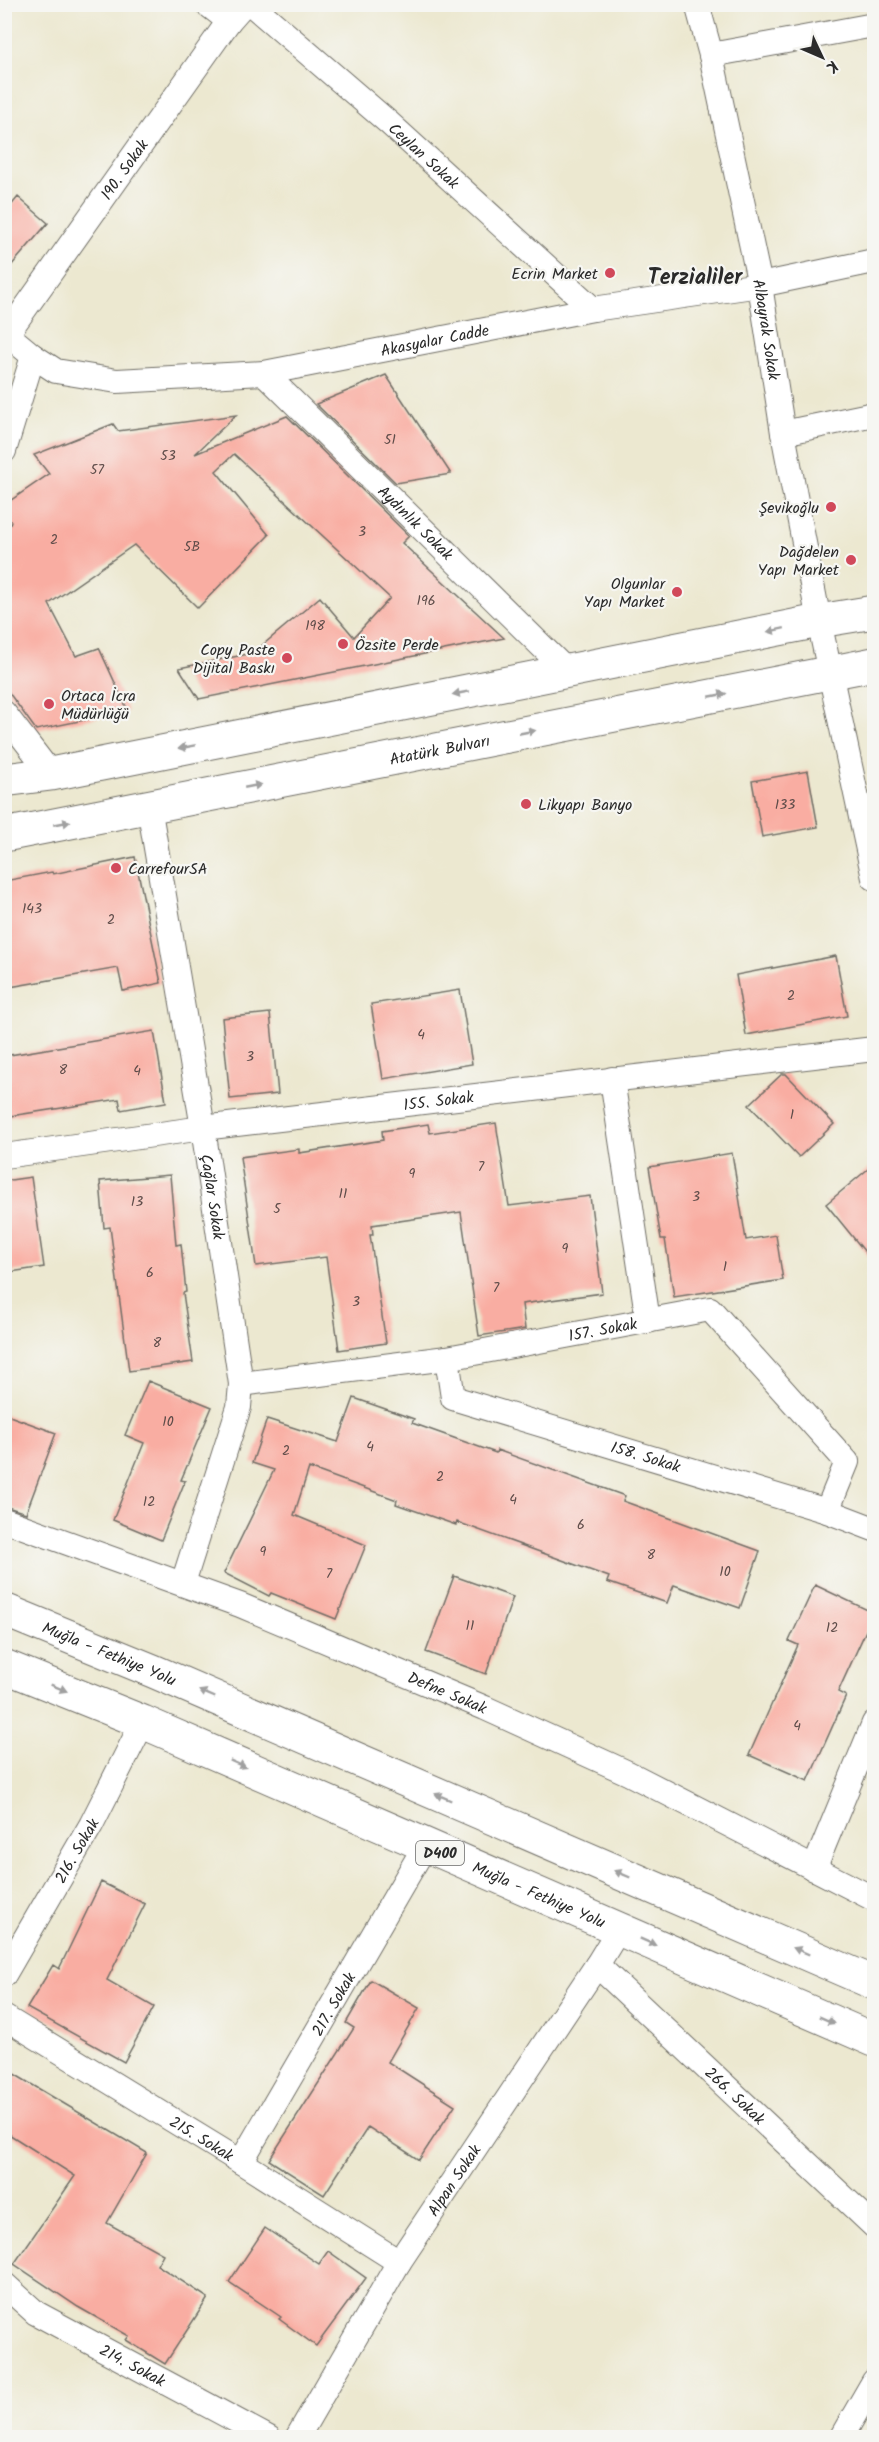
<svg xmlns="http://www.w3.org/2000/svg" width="879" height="2442" viewBox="0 0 879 2442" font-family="Kalam,sans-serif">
  <rect width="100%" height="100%" fill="#f6f6f2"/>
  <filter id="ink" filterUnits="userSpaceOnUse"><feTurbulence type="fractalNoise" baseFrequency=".0167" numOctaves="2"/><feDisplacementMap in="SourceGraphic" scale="12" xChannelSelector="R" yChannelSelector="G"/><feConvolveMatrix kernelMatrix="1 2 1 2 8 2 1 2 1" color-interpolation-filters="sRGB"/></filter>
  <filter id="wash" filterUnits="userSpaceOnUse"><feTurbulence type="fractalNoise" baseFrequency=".008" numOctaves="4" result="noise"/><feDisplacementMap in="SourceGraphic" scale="24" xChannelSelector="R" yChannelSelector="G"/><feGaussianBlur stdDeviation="1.35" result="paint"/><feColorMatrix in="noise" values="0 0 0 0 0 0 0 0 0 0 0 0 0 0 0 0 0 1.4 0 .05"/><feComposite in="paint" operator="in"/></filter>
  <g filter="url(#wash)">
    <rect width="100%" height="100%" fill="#ece8d0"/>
    <g id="blocks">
      <path fill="#f9ada2" d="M18,197L48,223L4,274V214Z
        M386,375L451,474L396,483L316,404Z
        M236,415L195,454L287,416L409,536L402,543L504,638L199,699L179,668L253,653L320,597L354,637L390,598L234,454L216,471L269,535L198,608L134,545L49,604L76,656L99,648L128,711L36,730L4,686V538L11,522L4,513V505L49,474L34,455L113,424L118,431Z
        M808,771L818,827L762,837L752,781Z
        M135,857L161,983L123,991L118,968L4,988V881L52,872L53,874Z
        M836,956L847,1016L746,1035L736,975Z
        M460,990L472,1064L383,1079L371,1004Z
        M270,1013L278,1094L230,1099L222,1018Z
        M154,1031L166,1102L121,1110L119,1099L4,1117V1056Z
        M782,1074H786L834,1124L799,1157L749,1105Z
        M496,1123L509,1206L590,1196L602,1293L522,1304L525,1329L479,1336L461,1212L372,1225L373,1235H370L386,1343L339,1350L326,1257L256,1266L240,1157L299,1149V1153L383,1140L382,1131L428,1124L430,1133Z
        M732,1153L746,1240L776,1235L783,1280L674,1297L665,1239H661L649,1167Z
        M874,1164V1263L826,1204Z
        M170,1175L176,1245L181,1244L186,1292L183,1293L193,1362L129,1371L110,1227L104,1228L100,1181Z
        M31,1177L44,1267L4,1273V1181Z
        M148,1381L212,1407L181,1480L185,1481L161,1540L113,1520L144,1443L125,1435Z
        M354,1398L414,1419L412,1423L496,1453L497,1450L625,1496L623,1501L760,1551L740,1608L674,1585L667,1603L607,1582L609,1577L457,1522L456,1525L396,1504L397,1500L309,1468L294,1515L366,1545L336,1619L271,1593L269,1596L224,1573L274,1470L252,1463L267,1419L338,1442Z
        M4,1414L56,1433L26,1513L4,1506Z
        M454,1576L513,1597L486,1674L426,1652Z
        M815,1585L874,1613L838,1692L846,1696L808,1781L749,1755L798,1645L789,1641Z
        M101,1882L145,1904L107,1980L154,2007L124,2062L27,2008L53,1965L59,1969Z
        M371,1980L419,2008L388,2062L455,2105L419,2160L368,2127L324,2195L269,2160L354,2028L346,2023Z
        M4,2068L147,2153L107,2223L163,2254L157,2265L208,2298L165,2364L126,2340L129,2336L78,2307L14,2264L75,2176L4,2131Z
        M265,2228L319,2264L328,2251L366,2278L316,2346L279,2319L281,2317L229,2282Z"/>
    </g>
  </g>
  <g filter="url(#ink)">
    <use href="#blocks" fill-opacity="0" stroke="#6f6d65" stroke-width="1.5"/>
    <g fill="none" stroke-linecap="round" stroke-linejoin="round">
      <g stroke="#6f6d65" stroke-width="26">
        <g id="minor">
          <path d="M207,4L229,21"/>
          <path id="s1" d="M251,4L389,123L593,309"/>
          <path id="s2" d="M697,4L711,55L760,285L783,433L819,621L874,878"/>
          <path d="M711,55L874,25"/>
          <path id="s3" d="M4,332L33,356L56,371L117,381L264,373L593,309L760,285L874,261"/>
          <path id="s4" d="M7,334L229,21L244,4"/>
          <path id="s5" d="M264,373L568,672"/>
          <path d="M783,433L874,414"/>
          <path d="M4,451L33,356"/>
          <path d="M4,713L51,774"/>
          <path id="s6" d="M149,806L203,1128L241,1384L239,1407L183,1583"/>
          <path d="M612,1079L648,1321"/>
          <path id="s7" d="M4,1156L203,1128L874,1049"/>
          <path id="s8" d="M447,1358L453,1398L827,1511L874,1529"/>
          <path id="s9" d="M241,1384L447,1358L710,1309L847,1462L827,1511"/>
          <path id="s10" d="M4,1520L240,1605L485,1708L628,1773L874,1899"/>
          <path d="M814,1869L874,1723"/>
          <path id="s11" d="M597,1965L874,2226"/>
          <path id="s12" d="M4,1975L91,1825L143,1722"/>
          <path id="s13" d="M4,2017L241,2162L399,2262"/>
          <path id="s14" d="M241,2162L425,1846"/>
          <path id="s15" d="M4,2284L36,2313L269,2438"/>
          <path id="s16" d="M297,2438L399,2262L597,1965L619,1929"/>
          <path d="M841,2438L874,2381"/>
        </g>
      </g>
      <g stroke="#6f6d65" stroke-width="35">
        <g id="secondary">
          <path d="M4,780L51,774L819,621L874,612"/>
          <path id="s17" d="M4,835L874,664"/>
        </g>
      </g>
      <g stroke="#6f6d65" stroke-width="35">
        <g id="trunk">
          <path id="s18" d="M4,1610L153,1671L874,1983"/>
          <path id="s19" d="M4,1666L143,1722L874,2040"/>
        </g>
      </g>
      <use href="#minor" stroke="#fff" stroke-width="24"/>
      <use href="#secondary" stroke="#fff" stroke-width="33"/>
      <use href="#trunk" stroke="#fff" stroke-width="33"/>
    </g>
    <defs><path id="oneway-solid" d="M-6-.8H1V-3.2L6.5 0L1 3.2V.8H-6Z" transform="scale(1.5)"/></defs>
    <g fill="#a0a0a0">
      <use href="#oneway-solid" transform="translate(776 630) rotate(168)"/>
      <use href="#oneway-solid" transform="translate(461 693) rotate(169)"/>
      <use href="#oneway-solid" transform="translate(718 695) rotate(-11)"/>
      <use href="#oneway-solid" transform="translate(527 732) rotate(-11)"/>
      <use href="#oneway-solid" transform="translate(187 747) rotate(169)"/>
      <use href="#oneway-solid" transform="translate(253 786) rotate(-11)"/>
      <use href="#oneway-solid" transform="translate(62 823) rotate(-11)"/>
      <use href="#oneway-solid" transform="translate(59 1688) rotate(22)"/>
      <use href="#oneway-solid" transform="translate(207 1694) rotate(-157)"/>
      <use href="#oneway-solid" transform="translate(238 1764) rotate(24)"/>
      <use href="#oneway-solid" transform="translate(443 1797) rotate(-157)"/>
      <use href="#oneway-solid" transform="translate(622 1874) rotate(-157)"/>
      <use href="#oneway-solid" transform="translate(648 1942) rotate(24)"/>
      <use href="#oneway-solid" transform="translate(801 1951) rotate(-157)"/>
      <use href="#oneway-solid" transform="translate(827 2020) rotate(24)"/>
    </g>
  </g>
  <g fill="#d1495b" stroke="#f6f6f2" stroke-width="2">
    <circle cx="610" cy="273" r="6"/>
    <circle cx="831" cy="507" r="6"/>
    <circle cx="851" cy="560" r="6"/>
    <circle cx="677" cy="592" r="6"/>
    <circle cx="343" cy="644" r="6"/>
    <circle cx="287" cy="658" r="6"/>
    <circle cx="49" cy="704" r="6"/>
    <circle cx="526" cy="804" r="6"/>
    <circle cx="116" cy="868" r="6"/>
  </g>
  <g text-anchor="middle" stroke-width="4.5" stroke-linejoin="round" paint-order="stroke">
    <g font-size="14" fill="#5e4c49">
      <text x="390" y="444">51</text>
      <text x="168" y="460">53</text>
      <text x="97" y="474">57</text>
      <text x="362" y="536">3</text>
      <text x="54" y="544">2</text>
      <text x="192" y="551">5B</text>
      <text x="426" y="605">196</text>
      <text x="315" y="630">198</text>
      <text x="785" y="809">133</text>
      <text x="32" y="913">143</text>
      <text x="111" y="924">2</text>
      <text x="791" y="1000">2</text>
      <text x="421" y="1039">4</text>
      <text x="250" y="1061">3</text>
      <text x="63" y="1074">8</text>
      <text x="137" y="1075">4</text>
      <text x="792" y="1119">1</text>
      <text x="481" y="1171">7</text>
      <text x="412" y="1178">9</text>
      <text x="343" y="1198">11</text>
      <text x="696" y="1201">3</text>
      <text x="137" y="1206">13</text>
      <text x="277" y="1213">5</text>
      <text x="565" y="1253">9</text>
      <text x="725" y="1271">1</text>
      <text x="150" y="1277">6</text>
      <text x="496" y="1292">7</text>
      <text x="356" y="1306">3</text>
      <text x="157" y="1347">8</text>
      <text x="168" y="1426">10</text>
      <text x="370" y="1451">4</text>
      <text x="286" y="1455">2</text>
      <text x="440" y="1481">2</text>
      <text x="513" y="1504">4</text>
      <text x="149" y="1506">12</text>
      <text x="581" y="1529">6</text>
      <text x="263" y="1556">9</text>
      <text x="651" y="1559">8</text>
      <text x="725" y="1576">10</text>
      <text x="329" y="1578">7</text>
      <text x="470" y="1630">11</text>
      <text x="832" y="1632">12</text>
      <text x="797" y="1730">4</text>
    </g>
    <rect fill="#f6f6f2" stroke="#686867" stroke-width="1.5" x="416" y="1841" width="48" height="24" rx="4.5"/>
    <g font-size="15" font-weight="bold" fill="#2b2b2b">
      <text x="440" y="1858">D400</text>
    </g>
    <g font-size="16" fill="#2b2b2b" stroke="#f6f6f2">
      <text dy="6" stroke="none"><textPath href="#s1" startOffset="230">Ceylan Sokak</textPath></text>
      <text dy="6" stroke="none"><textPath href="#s4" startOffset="202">190. Sokak</textPath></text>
      <text dy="6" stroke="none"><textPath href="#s2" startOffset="333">Albayrak Sokak</textPath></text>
      <text dy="6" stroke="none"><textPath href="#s3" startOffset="448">Akasyalar Cadde</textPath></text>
      <text dy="6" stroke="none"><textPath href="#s5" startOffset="213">Aydınlık Sokak</textPath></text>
      <text dy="6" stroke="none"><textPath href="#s17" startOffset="444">Atatürk Bulvarı</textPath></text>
      <text dy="6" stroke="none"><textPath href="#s7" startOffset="438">155. Sokak</textPath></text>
      <text dy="6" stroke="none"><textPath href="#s6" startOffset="396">Çağlar Sokak</textPath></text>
      <text dy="6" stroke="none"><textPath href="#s9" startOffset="366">157. Sokak</textPath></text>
      <text dy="6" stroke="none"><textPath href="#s8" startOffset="242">158. Sokak</textPath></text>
      <text dy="6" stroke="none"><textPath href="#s18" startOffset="114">Muğla - Fethiye Yolu</textPath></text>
      <text dy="6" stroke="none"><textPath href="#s10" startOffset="476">Defne Sokak</textPath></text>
      <text dy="6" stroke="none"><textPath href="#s12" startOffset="144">216. Sokak</textPath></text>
      <text dy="6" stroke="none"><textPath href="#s19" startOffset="582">Muğla - Fethiye Yolu</textPath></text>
      <text dy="6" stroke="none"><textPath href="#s14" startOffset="183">217. Sokak</textPath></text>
      <text dy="6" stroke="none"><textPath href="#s11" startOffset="190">266. Sokak</textPath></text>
      <text dy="6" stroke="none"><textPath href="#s13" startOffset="232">215. Sokak</textPath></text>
      <text dy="6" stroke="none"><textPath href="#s16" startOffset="302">Alpan Sokak</textPath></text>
      <text dy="6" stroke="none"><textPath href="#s15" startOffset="153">214. Sokak</textPath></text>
    </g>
    <g font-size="16" fill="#2b2b2b" stroke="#f6f6f2" text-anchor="end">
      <text x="598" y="279">Ecrin Market</text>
      <text x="819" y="513">Şevikoğlu</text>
      <text x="839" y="557">Dağdelen<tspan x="839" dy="18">Yapı Market</tspan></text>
      <text x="665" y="589">Olgunlar<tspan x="665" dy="18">Yapı Market</tspan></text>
      <text x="355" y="650" text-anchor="start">Özsite Perde</text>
      <text x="275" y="655">Copy Paste<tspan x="275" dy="18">Dijital Baskı</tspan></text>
      <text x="61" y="701" text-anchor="start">Ortaca İcra<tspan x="61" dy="18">Müdürlüğü</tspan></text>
      <text x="538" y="810" text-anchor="start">Likyapı Banyo</text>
      <text x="128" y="874" text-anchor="start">CarrefourSA</text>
    </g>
    <g font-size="22" font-weight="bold" fill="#2b2b2b" stroke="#f6f6f2">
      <text x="695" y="284">Terzialiler</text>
    </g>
  </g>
  <rect width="879" height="2442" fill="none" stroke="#f6f6f2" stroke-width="24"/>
  <g transform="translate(822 57) rotate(134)" stroke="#f6f6f2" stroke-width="4.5" paint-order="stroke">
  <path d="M0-4.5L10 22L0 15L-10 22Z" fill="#2b2b2b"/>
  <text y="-9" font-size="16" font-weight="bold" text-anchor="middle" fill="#2b2b2b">K</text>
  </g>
</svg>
